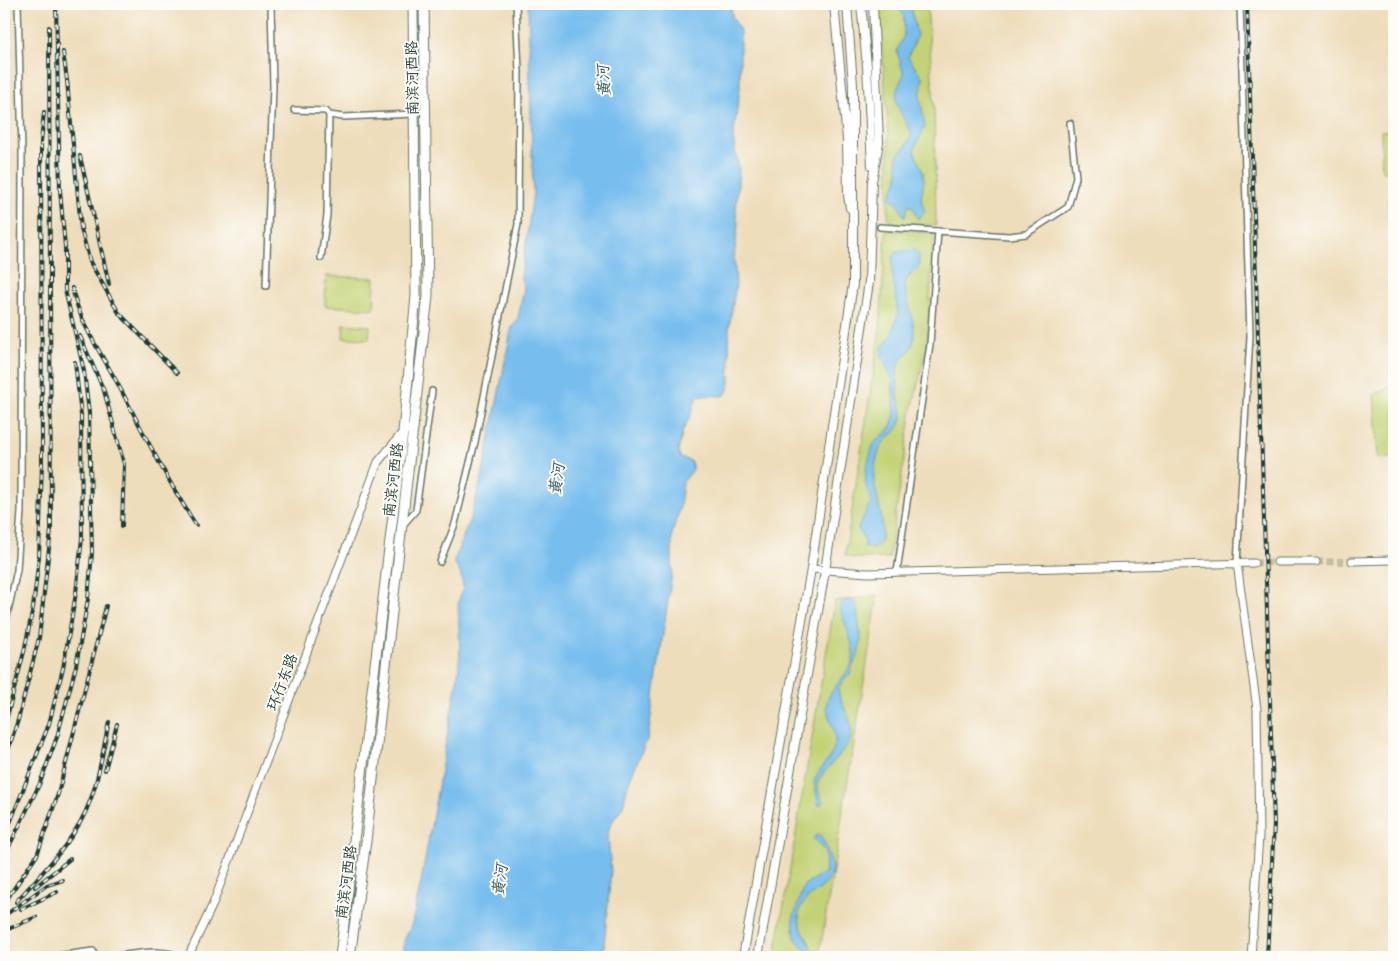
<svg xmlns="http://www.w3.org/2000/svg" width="1398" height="961" viewBox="0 0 1398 961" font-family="'Architects Daughter','LXGW WenKai TC',sans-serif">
  <rect width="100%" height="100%" fill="#fdfcf7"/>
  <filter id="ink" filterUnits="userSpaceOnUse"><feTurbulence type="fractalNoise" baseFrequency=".02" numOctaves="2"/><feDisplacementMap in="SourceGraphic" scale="10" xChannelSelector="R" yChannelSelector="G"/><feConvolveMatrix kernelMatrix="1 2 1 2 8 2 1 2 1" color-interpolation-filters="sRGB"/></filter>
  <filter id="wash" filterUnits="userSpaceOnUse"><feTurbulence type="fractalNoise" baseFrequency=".0096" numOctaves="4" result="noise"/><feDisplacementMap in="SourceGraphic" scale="20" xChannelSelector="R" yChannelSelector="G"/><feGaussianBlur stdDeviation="1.12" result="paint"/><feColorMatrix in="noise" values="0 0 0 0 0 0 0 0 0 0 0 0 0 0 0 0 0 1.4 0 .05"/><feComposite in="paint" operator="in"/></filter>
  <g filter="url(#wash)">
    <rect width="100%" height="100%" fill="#edb"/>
    <path fill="#c3d274" stroke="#718854" d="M879,4H927L934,106L936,225L900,224L888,220L889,143Z
      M1394,130V170L1382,171L1381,131Z
      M886,230L934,233L927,346L912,409L889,558H852L845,555L880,329Z
      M326,276L375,278L374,309L325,306Z
      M344,324L370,326L369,339L343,338Z
      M1394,385V458H1378L1374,395Z
      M878,595L819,957H775L835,601Z"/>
    <path fill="#77bdee" stroke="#4b7d91" d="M528,4H731L732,16L740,31V88L733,139L739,169L736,210L738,225L734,258L736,284L729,328L730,385L725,395C714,398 706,392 696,399L691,415L683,430L678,452L681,458L691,461L693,470L683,482L680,507L672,534V573L648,737L628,784L623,806L610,825L608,834L611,871L603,957H404V941L412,923L421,882L458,675L460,650L458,604L463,587L461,575L454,561L472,513L482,477L512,326L517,322L524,289L521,278L533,193Z
      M896,4H914L912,12L917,36L908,57L923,78L920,97L925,126L914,150L923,172L924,181L921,199L925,212L918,219L912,206H908L905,218L897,203L890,198L898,178L897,155L904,149L912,135C902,111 887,102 904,75L897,51L904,35V16Z
      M913,249L919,255V267L907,279L905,284C906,305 918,323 913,344C910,356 897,356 897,373C898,380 897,389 898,396C900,405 904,412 901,422C898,432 890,435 884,442C878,449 875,465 874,474C872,492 895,540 872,549L864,546L865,541L858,528L871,502L865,482L866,469L873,445L878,439L889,431L895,414L892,380L882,356V347L891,336L898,315L892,269L893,257L897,252Z
      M846,600L856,601L861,640L859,652L850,674L838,688C839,706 857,720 850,740C844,754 818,775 818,783C817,790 821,796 823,802L819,806L814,782C818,768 832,760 835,744C837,729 825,716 827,701C833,686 845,677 851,665C859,648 842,624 840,605Z
      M819,834C824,840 827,848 829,855C843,892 802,888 799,914C798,930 812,941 814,957H807V952L795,938L793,919L804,885L826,872L825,852L814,839L815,836Z"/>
  </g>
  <g filter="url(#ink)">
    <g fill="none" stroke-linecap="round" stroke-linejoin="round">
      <path stroke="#c5bda0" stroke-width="7" stroke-dasharray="7 3.5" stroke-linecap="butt" d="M1316,562L1352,561
        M1254,563L1277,562"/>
      <g stroke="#677563" stroke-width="8">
        <path id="street" d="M294,110L326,111L329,115
          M880,227L1009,236L1026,234L1068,207L1076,177L1070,123
          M321,258L327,215L329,115L343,117L415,114
          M266,286L273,86L271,4
          M403,525L416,510L432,391
          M440,562L455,524L475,442L518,224L519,71L516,4
          M1237,563L1250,336L1240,4
          M897,572L930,344L938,231
          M4,630L17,570L21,511L22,150L18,4
          M49,957L93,951L96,956C125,959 154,945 181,957"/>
      </g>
      <g stroke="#677563" stroke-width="9">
        <path id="secondary" d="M1352,561L1394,560
          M1277,562H1316
          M1237,563L1257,709L1259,836L1251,957
          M811,569L868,573L1254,563
          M188,957L213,904L378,462L403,432L414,427"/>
      </g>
      <g stroke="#677563" stroke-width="10">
        <path id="primary" d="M834,4L847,139L848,195L850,208
          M861,4L867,66L872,166
          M743,957L811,569L853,284V85L847,4
          M758,957L825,571L869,282L872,182L879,142L873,4"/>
      </g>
      <g stroke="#677563" stroke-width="11">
        <path id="highway" d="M340,957L403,432L416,296L413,4
          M350,957L366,841L428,296L424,4"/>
      </g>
      <use href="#street" stroke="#fff" stroke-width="5"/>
      <use href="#secondary" stroke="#fff" stroke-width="7"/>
      <use href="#primary" stroke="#fff" stroke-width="8"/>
      <use href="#highway" stroke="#fff" stroke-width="9"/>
      <g stroke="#1f3d34" stroke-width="4">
        <path id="rail" d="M1247,4L1274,824L1267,957
          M63,52L68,87
          M67,81L81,229L90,262L119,313L177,373
          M80,156L109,284
          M72,288C82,329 101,352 120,388C144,434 167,480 196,525
          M80,336L104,391L124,464L122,526
          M4,728L24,652L33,608L39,557L42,462L41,142L44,112
          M4,762L18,720L39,638L51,530L49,27
          M105,770L117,724
          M4,838L49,724L63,668L76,593L82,538L81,415L75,362
          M4,857L40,783L57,737L76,666L88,599L92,553L89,413L84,371L65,290V247L60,190L56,4
          M35,887L70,859
          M16,902C43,871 76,840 90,801C100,776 103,748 109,722
          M4,903L37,855L58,794L106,606
          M21,909L57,892
          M4,916L47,885L63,880
          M4,931L36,917"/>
      </g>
      <use href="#rail" stroke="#fdfcf7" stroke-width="2" stroke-dasharray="5.5" stroke-linecap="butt"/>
    </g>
  </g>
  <g text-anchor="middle" stroke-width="4" stroke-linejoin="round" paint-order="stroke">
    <g font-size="15" fill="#1f3d34" stroke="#fdfcf7">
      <text transform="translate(412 78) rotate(-91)" y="5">南滨河西路</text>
      <text transform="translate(393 480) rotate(-83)" y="5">南滨河西路</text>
      <text transform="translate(282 682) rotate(-69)" y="5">环行东路</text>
      <text transform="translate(346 882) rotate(-82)" y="5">南滨河西路</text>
    </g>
    <g font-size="16" font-style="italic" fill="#355d62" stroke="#fdfcf7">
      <text transform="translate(603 81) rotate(-94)" y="6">黄河</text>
      <text transform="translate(556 479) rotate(-82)" y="6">黄河</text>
      <text transform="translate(499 880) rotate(-82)" y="6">黄河</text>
    </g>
  </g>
  <rect width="1398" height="961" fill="none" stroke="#fdfcf7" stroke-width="20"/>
</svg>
